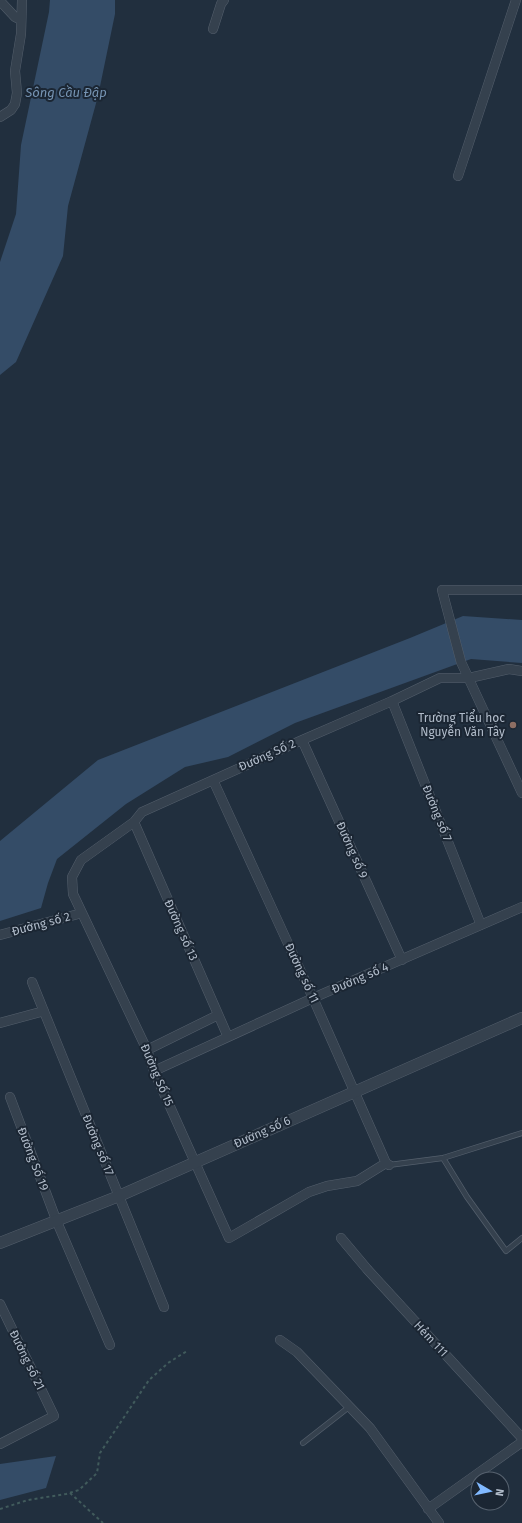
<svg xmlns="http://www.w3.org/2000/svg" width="522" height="1523" viewBox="0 0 522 1523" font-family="'Fira Sans',sans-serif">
  <rect width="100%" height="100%" fill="#212f3e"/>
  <path fill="#344c67" d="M50,0H115V14L98,96L68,206L63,256L16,362L0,375V262L16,214L21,145L49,12Z
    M463,616L522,620V663L471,659L295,723L228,757L185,767L126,804L57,859L48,883L41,908L0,921V841L98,760L410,638Z
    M56,1456L46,1488L0,1500V1464Z"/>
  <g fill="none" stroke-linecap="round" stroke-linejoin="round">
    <g stroke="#545f6c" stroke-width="6">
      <path id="service" d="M443,1158L467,1197L506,1251L522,1238
        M389,1165L443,1158L522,1133
        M303,1443L349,1407"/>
    </g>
    <g stroke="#545f6c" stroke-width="10">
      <path id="minor" d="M0,1L15,17L21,20
        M213,29L221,4L224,0
        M0,117L11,110L15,104L17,93L15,71L21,34L22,0
        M458,176L516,0
        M522,590H442L461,662L522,793
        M392,701L481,925
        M302,740L402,960
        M213,780L313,998L386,1163L389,1165
        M134,822L228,1037
        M0,935L82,913
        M32,982L164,1307
        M0,1023L44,1011
        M147,1050L218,1015
        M154,1071L313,998L522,907
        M10,1097L57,1222L110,1345
        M386,1163L357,1181L327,1186L309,1192L229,1238L154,1071L147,1050L82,913L73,894L72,877L81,860L134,822L142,812L302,740L392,701L440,678H469L509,669L522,671
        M341,1238L367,1269L522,1438
        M0,1304L54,1416L0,1444
        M280,1340L297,1352L370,1428L439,1523
        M428,1509L522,1442"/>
    </g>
    <g stroke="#545f6c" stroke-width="12">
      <path id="tertiary" d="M0,1243L119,1196L522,1018"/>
    </g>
    <path stroke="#415b5c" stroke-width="2" stroke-dasharray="3 3" stroke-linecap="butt" d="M70,1493L103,1523
      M0,1509L28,1500L66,1494L79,1490L97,1473L100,1453L149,1380L168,1363L187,1351"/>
    <use href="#service" stroke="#35414e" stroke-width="4.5"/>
    <use href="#minor" stroke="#35414e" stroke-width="9"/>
    <use href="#tertiary" stroke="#35414e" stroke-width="11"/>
  </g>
  <circle fill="#8d6e63" stroke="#1b2633" stroke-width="1.5" cx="513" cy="725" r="4"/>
  <g text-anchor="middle" stroke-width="4" stroke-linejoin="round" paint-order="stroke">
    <g font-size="12" fill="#b1bcca" stroke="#1b2633" text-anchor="end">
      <text x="505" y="722">Trường Tiểu học<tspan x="505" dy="14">Nguyễn Văn Tây</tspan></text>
    </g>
    <g font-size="12" fill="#b1bcca" stroke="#1b2633">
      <text transform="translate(267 755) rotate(-24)" y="4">Đường Số 2</text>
      <text transform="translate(437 813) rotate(68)" y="4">Đường số 7</text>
      <text transform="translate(352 850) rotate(66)" y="4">Đường số 9</text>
      <text transform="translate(41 924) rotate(-15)" y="4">Đường số 2</text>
      <text transform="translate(181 930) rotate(66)" y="4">Đường số 13</text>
      <text transform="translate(302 973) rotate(65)" y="4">Đường số 11</text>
      <text transform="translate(360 978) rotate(-23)" y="4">Đường số 4</text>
      <text transform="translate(157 1075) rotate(67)" y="4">Đường Số 15</text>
      <text transform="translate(262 1132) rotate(-24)" y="4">Đường số 6</text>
      <text transform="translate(98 1145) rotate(68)" y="4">Đường số 17</text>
      <text transform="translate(33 1159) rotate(69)" y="4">Đường Số 19</text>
      <text transform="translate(431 1339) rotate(47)" y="4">Hẻm 111</text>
      <text transform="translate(27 1360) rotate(64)" y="4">Đường số 21</text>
    </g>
    <g font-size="13" font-style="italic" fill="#7694b3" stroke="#1b2633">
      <text x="66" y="97">Sông Cầu Đập</text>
    </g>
  </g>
  <g transform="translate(490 1491) rotate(99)"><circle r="19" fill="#1b2633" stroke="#57626f"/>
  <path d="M0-3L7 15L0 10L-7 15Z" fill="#81b9ff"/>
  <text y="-6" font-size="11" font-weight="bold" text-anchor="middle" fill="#b1bcca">N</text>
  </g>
</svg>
